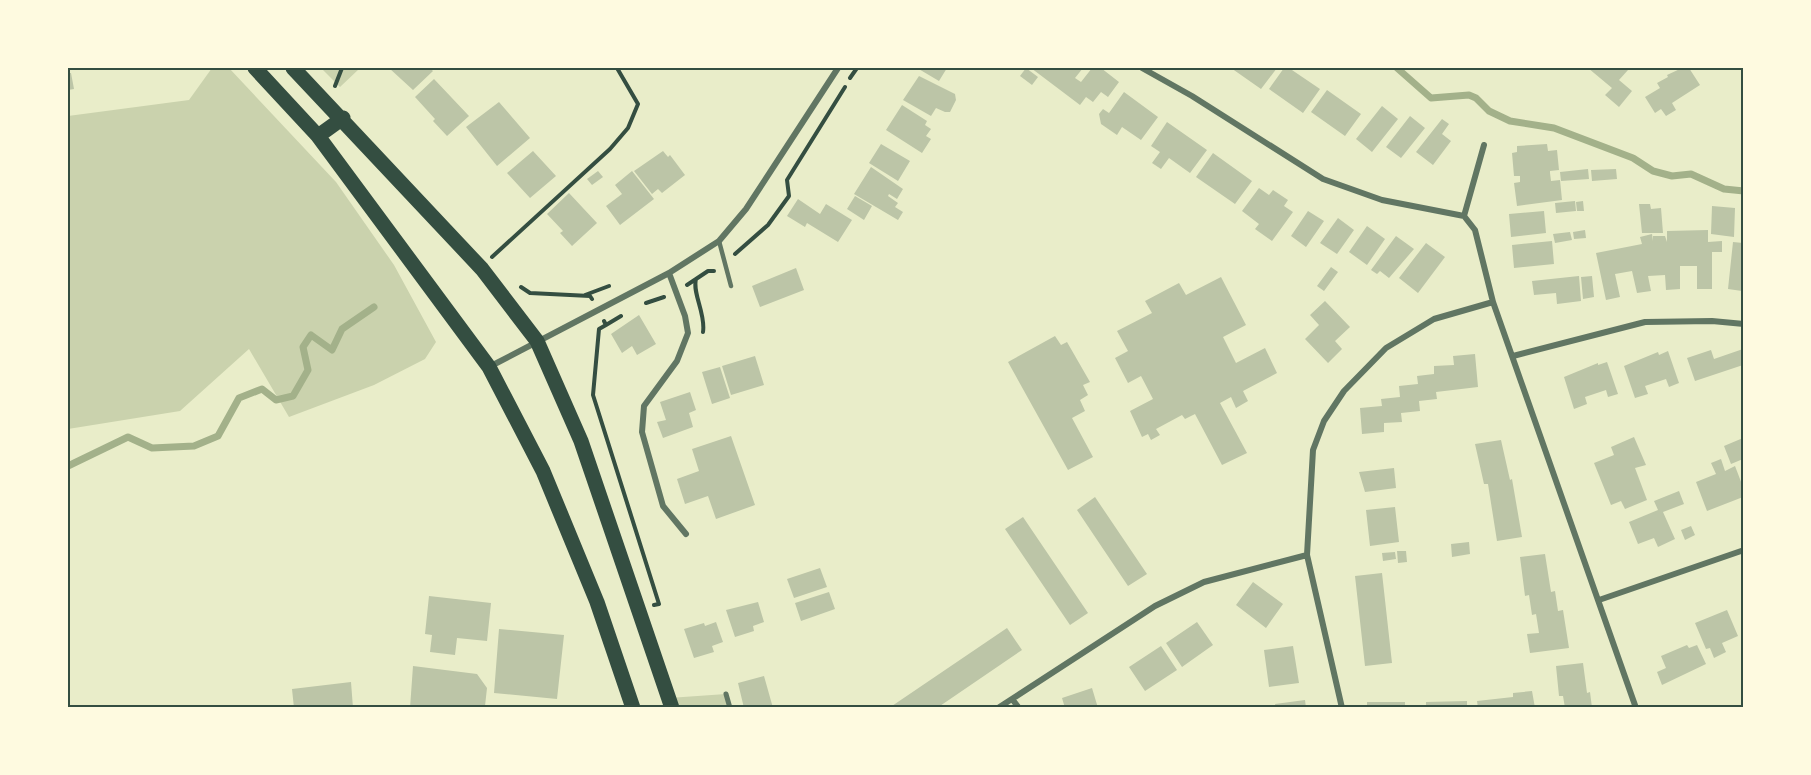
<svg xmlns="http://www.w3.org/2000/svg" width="1811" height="775" viewBox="0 0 1811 775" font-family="'Source Sans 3',sans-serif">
  <rect width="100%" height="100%" fill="#e9edc9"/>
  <path fill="#cad2ad" d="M212,68H229L336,182L394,265L436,342L425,359L374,385L289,417L249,349L180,411L68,429V116L189,100Z
    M321,68H358L359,69L340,87Z
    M726,694L730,707H672L669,698Z"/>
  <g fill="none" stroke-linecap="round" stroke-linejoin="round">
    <path stroke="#a3b18a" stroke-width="7" d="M1397,68L1431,98L1469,95L1476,98L1489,111L1510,121L1554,128L1633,158L1653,171L1672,176L1691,174L1724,189L1744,191
      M68,466L128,437L152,448L194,446L218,436L239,398L262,389L276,400L293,396L308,370L303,347L311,335L332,350L342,329L374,307"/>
  </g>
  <path fill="#bcc5a7" d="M389,68H430L433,71L413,90Z
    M917,68H947L939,81Z
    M1026,68L1038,77L1032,85L1020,76Z
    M1031,68H1083L1075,78L1081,82L1092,68H1101L1119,82L1108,97L1101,92L1093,102L1086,97L1080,105Z
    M1231,68H1277L1261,89Z
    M1284,68H1289L1320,89L1303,113L1269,89Z
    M1588,68H1625L1628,70L1619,80L1632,91L1619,107L1605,95L1612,88Z
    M1682,68H1689L1700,85L1672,103L1676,110L1666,116L1661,109L1655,113L1645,97L1660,88L1657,83L1668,77L1667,75Z
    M68,73H71L74,89L68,90Z
    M919,76L955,94L956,100L950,112H945L936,108L931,116L903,100Z
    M434,79L469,116L447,136L433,121L435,119L415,97Z
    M1327,90L1361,114L1345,136L1311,112Z
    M1124,92L1158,117L1141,140L1122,127L1117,135L1101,124L1099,114L1103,109L1109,113Z
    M499,102L530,138L497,166L466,127Z
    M902,105L927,121L925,125L931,129L926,136L931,139L922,153L886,130Z
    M1382,106L1398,119L1372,152L1356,139Z
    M1410,116L1425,128L1401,158L1386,147Z
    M1442,119L1449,124L1442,134L1451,141L1433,165L1416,152Z
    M1167,122L1207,150L1190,173L1169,158L1161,169L1152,163L1160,152L1151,146Z
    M881,144L910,161L898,181L869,163Z
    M1547,144L1548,151L1557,150L1559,170L1550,171V173L1551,181L1560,180L1562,200L1517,206L1514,183L1520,182V176H1514L1512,153L1517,152V146Z
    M533,151L556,176L530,198L507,173Z
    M663,151L668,157L670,155L685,175L662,193L658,189L652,194L634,171Z
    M1213,153L1252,181L1235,204L1196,177Z
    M871,167L903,189L897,199L889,194L888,196L898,203L895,207L903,212L898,220L854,194Z
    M1588,169L1589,179L1561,181L1560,172Z
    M1616,169L1617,179L1592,181L1591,170Z
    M598,171L603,177L592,185L587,179Z
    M632,171L654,199L620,225L606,206L622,194L615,185Z
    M1259,188L1269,195L1273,190L1288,200L1284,206L1293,212L1272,241L1255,229L1259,224L1242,211Z
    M569,193L597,223L572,246L560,233L563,231L547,214Z
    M855,196L872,206L864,220L847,209Z
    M798,199L820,214L826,204L852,220L838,242L807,223L805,227L787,216Z
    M1575,201L1576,211L1556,213L1555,203Z
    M1583,201L1584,211H1577L1576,202Z
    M1639,204H1650L1651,209L1661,208L1663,233H1642Z
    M1712,206L1735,208L1734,237L1711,234Z
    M1308,211L1324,221L1306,247L1291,236Z
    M1544,211L1546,233L1511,237L1509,214Z
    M1338,218L1354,230L1337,254L1320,243Z
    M1367,226L1385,239L1367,265L1349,252Z
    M1585,230L1586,238L1574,239L1573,232Z
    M1708,230V242L1722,241V252H1712V289H1697V266H1680V289L1666,290L1665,275L1648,276L1651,291L1637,293L1632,271L1615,274L1620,297L1606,300L1596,253L1642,244L1640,237L1652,234L1653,241V236H1665L1667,242V231Z
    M1570,232L1572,240L1555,243L1553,234Z
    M1396,236L1414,249L1389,278L1380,271L1377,274L1371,270Z
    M1552,241L1554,264L1514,268L1512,245Z
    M1733,242L1743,243L1742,291L1728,289Z
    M1426,243L1445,257L1418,293L1399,278Z
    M1331,267L1338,272L1324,291L1317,286Z
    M796,268L804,290L760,307L752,286Z
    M1579,276L1581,301L1557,304L1556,293L1534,295L1532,281Z
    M1592,276L1594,297L1583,299L1581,277Z
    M1221,277L1246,325L1223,337L1236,363L1265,348L1277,373L1243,391L1248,401L1236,408L1231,397L1220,403L1247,453L1222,465L1195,414L1185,419L1182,415L1156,429L1160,435L1151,440L1148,434L1142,437L1130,411L1153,399L1141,376L1128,383L1115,358L1128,351L1117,331L1152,313L1145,301L1179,283L1186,295Z
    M1325,301L1350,327L1335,341L1342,349L1328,363L1305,339L1319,325L1310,315Z
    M639,315L656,344L637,355L632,346L622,353L611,334Z
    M1055,336L1061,345L1067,342L1090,382L1083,385L1088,395L1080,400L1085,411L1072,418L1093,457L1068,470L1008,362Z
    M1743,349V365L1695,381L1687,358L1711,350L1714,359Z
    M1668,351L1679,383L1669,387L1666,379L1645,386L1648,394L1635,398L1624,366L1658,352L1659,355Z
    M1475,354L1478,387L1436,392L1437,399L1419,401L1420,411L1401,413L1402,422L1384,423V432L1362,434L1360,408L1382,406L1381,399L1400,397L1399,386L1418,384L1417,376L1434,374V366L1454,365L1453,356Z
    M755,356L764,385L731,395L722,366Z
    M1607,362L1618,394L1608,397L1606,390L1585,397L1587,404L1574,409L1564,377L1598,363V365Z
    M720,367L730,398L712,404L702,372Z
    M690,392L696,410L689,413L693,427L663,438L657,422L666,420L660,402Z
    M731,436L755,505L716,519L708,496L685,504L677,479L699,471L692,449Z
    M1634,437L1646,465L1635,468L1647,500L1625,509L1621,501L1611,505L1594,463L1614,455L1611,447Z
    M1743,438V459L1731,464L1724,446Z
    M1501,440L1510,480L1512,479L1522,537L1497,541L1488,484H1484L1475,444Z
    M1721,459L1725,471L1735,466L1743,487V497L1707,511L1696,482L1716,474L1711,463Z
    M1394,468L1396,488L1365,492L1359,472Z
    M1679,491L1684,504L1663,512L1675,539L1658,547L1654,538L1638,544L1629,522L1658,510L1654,501Z
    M1095,497L1147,574L1128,586L1077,510Z
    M1395,507L1399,542L1370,546L1366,510Z
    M1023,517L1088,613L1070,625L1005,529Z
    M1691,526L1695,535L1685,540L1681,530Z
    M1469,542L1470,554L1452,557L1451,544Z
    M1397,551H1406L1407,562L1398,563Z
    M1395,552L1396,559L1383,561L1382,553Z
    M1545,554L1551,592L1555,591L1558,611L1563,610L1569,648L1530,653L1527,634L1539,633L1536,614L1532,615L1529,595L1525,596L1520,557Z
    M820,568L827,587L794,598L787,579Z
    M1382,573L1392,663L1365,666L1355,576Z
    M1253,582L1283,604L1266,628L1236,605Z
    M829,592L835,609L801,621L795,603Z
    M429,596L491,603L487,641L457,638L455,655L430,652L432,635L425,634Z
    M758,602L764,622L753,626L754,631L735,637L726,610Z
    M1727,610L1738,636L1722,643L1726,652L1714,658L1710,648L1706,649L1695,623Z
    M716,622L723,642L712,646L714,652L694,658L684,629L704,623L705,626Z
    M1197,622L1213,645L1182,667L1166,643Z
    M1007,628L1022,650L937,708H889Z
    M499,629L564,635L557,699L494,693Z
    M1687,645L1689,648L1697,645L1706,664L1662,685L1657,672L1666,668L1661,656Z
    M1161,646L1177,670L1145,691L1129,667Z
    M1293,646L1299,683L1269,687L1264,650Z
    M1583,663L1587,693L1590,692L1592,708H1565L1563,696H1559L1556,666Z
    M413,666L477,674L487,688L485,706L410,708Z
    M764,676L773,708H744L738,683Z
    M351,682L353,708H294L292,689Z
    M1092,688L1098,708H1065L1062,698Z
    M1532,691L1535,708H1478L1477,701L1513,697V693Z
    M1305,700L1306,708H1276L1275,704Z
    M1467,701V708H1426V702Z
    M1367,702H1405V708H1367Z"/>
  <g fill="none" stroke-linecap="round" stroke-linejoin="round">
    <path stroke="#344e41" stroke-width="4" d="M850,78L857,68
      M335,86L342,68
      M735,254L768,225L789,196L787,180L845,87
      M492,257L610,149L628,128L638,104L617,68
      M696,279C692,293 706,314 703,332
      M687,285L708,271H714
      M521,287L530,293L590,296L592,299
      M585,295L609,286
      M646,303L664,297
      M604,321L606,325L621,316
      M606,325L599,329L593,395L659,604L654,605"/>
    <path stroke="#617663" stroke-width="4.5" d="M719,241L731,286"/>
    <path stroke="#617663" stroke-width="5" d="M726,694L730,708"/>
    <path stroke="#617663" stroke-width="6" d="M1142,68L1192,96L1323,179L1382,200L1464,216
      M1484,145L1464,216L1475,230L1493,302L1636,708
      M669,273L685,316L688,333L677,361L644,406L642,432L663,506L686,534
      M1513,356L1645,322L1712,321L1744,324
      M489,367L669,273L719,241L746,209L838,68
      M1599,600L1744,550
      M1012,699L1019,708
      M998,708L1155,606L1204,582L1307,555
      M1342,708L1307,555L1313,450L1324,421L1344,391L1386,348L1434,319L1493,302"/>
    <path stroke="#344e41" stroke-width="15" d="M255,68L318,136L489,367L543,471L597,602L633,708
      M293,68L482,269L537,341L581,441L672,708
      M318,136L343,118"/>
  </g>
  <rect width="1811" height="775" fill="none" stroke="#fefae0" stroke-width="138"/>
  <rect x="69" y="69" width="1673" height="637" fill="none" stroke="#344e41" stroke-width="2"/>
</svg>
